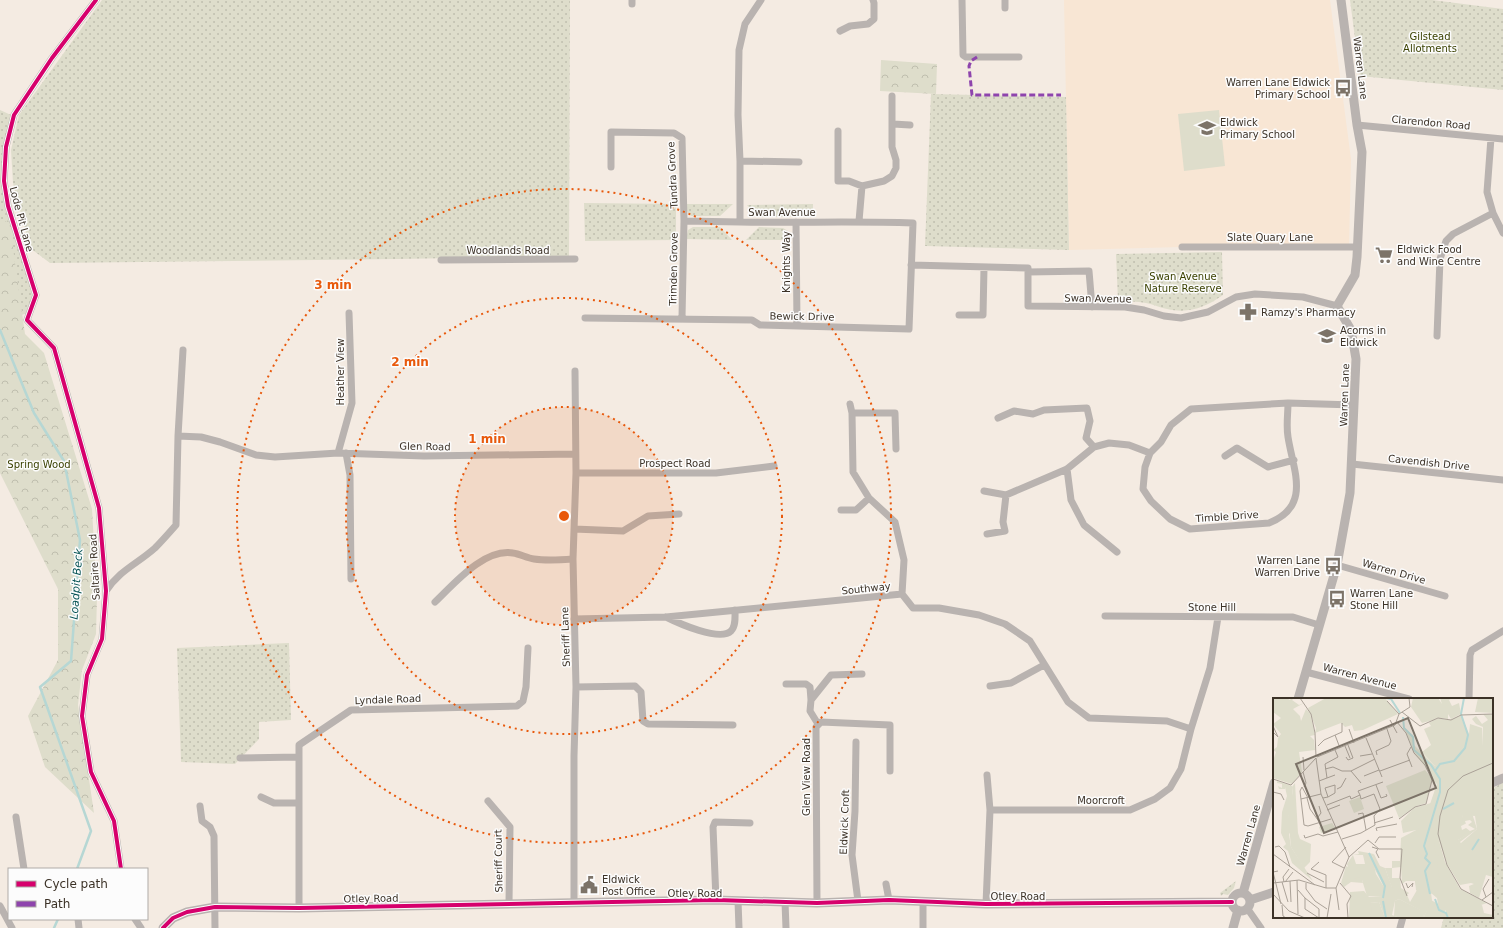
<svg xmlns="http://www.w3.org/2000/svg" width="1503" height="928" viewBox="0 0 1503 928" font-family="'DejaVu Sans',sans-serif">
  <defs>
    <pattern id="green-dots" width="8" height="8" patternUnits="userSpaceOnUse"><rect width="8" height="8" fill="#deddcb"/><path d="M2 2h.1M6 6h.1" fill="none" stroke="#bfbeae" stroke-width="1.8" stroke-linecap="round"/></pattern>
    <pattern id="forest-crowns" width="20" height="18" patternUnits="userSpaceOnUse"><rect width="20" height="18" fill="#deddcb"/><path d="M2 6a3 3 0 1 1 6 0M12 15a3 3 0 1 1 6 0" fill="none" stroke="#bfbeae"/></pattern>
  </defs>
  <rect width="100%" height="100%" fill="#f4ebe2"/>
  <path fill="#f8e6d4" d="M1064,0H1330L1351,159L1349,247H1182L1069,250Z"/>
  <path fill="url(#green-dots)" d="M102,0H570L569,256L398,259L50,263L30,248L13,183L11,150L19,115Z
    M1350,0H1432L1503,9V90L1360,76Z
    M931,94L1066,97L1069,250L925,246Z
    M0,110L11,115L4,191L33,291C33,301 34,313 21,315L0,290Z
    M584,203L676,204V240L585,241Z
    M686,204H733L720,216H691L686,210Z
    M813,204V216L759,217L747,205Z
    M693,227H720L732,240L686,239L688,230Z
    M759,227L783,228L788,231L790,236L787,240H746Z
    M1222,252L1223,295C1206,307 1189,314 1167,309C1160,308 1153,304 1146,303C1137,301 1127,302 1118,301L1116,254Z
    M289,643L291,720L259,722V739L235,764L181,762L177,648Z
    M1503,782V928H1441L1444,917H1492V789Z
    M1236,881L1234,888L1228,895L1223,894L1221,896L1220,893Z"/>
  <path fill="url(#forest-crowns)" d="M881,60L937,64L936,94L880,91Z
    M9,220L25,334L44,353L92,509L97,597L96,634L82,670L78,705L94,813L45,767L28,716L58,660V589L0,473V224Z"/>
  <path fill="#deddcb" d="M1219,110L1225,166L1184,171L1178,114Z"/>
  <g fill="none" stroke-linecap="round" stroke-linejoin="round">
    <path stroke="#b6d7d4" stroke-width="2.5" d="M0,330L34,413L64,461L80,540L71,661L40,687L91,831L77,869
      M54,928L58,919"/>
    <path stroke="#b9b3b0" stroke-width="7" d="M96,0L52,58L14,115L6,147L4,181L8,206L36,295L27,320L54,348L99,508L106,591L102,639L87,675L82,716L91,772L114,821L121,869
      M632,0V4
      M962,0L963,55L966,57H1019
      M1005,8V0
      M840,31L850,26L868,24L874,19V3L873,0
      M893,124L910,125
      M1357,125L1503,139
      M838,131V181H849L862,186
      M1491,138L1487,192L1493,213L1503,233
      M740,161L799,162
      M611,167V132L674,133L682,138L684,221L682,318
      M684,221L740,222
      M859,221L862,186L884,181L892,176L896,168V160L892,147V96
      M796,222L797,325
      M1182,247H1358
      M441,260L575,259
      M911,265L1028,268V306L1125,307L1144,310L1164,316L1181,318L1208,312L1236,297L1255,294L1303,297L1337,306
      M1028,272L1089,271L1092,307
      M959,315H983L984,268
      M585,318L752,320L760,325L909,329L913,223C855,221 798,223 740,222V161L738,115L739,50L745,24L761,0
      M1437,336L1440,259L1446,241L1453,234L1493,213
      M1288,403C1288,414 1286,426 1288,437C1293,470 1312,506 1269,523L1190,529L1170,519L1151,501L1143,489L1145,467L1150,453L1161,442L1171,425L1191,409L1288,403L1354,405
      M850,404L852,413L853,472L869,498L895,522L904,560L902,594
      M852,413H895L896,449
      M998,418L1014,411L1033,414L1044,410L1087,408L1090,421L1086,438L1094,447
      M178,436L201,437L220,442L256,455L275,457L338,453L424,456L575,454
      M338,453L352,403L349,313
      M346,453L350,475L351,579
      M1225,456L1237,448L1268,467L1294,460
      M1352,464L1503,480
      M1067,469L1071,500L1084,525L1117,552
      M576,473H716L774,466
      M984,491L1006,495
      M841,510H856L869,498
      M574,529L623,531L648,516L679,514
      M987,534L1005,531L1003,522L1006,495L1067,469L1094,447L1109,443L1129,445L1150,453
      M1337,565L1445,596
      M106,591C120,570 137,564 155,548C162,541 169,533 176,525L178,436L183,350
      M435,602C454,584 484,548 513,553C520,554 527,558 534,559C547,561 560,560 573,559
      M1105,616L1293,617L1319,625
      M666,617C678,623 720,642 731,631C736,626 735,617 735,610
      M574,619L666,617L902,594L913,608H939L979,615L1005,624L1030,641L1068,702L1089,718L1167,721L1191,729
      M1306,672L1409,699
      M786,684H806L810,687L811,700
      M990,686L1011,683L1044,665
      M576,687L635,686L641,692L643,721L648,724L733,725
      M1469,699L1470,655L1472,650L1503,631
      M818,724L810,711L811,700L831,675L862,674
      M856,742L855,811L852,855L858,901
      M240,758L299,757
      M987,775L990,810
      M261,797L274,803H299
      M488,801L510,827L509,903
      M200,806L202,821L210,827L214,836L215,928
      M16,817L24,869
      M886,884L889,900
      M716,900L713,827L715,822L750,823
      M738,901L739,928
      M785,902L786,928
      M923,902V928
      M574,903V756L576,687L573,559L576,473L575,371
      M817,903L816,727L821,722L890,725V771
      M986,904L990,810H1130L1155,799L1170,788L1181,769L1191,729L1210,668L1218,617
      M0,906L12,928
      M299,908V745L351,710L517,706L523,701L526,687L528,648
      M1247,908L1261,928
      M78,919L79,928
      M135,919L141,928
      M1400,928L1403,917"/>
    <path stroke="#b9b3b0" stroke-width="9" d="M1298,699L1337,565L1350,493L1356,359L1351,330L1337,306L1355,275L1357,257L1362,152L1357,125L1341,0
      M1492,783L1503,778
      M1243,893L1274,783
      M1232 902a9 9 0 1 1 18 0a9 9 0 1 1-18 0Z
      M1250,900L1274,892
      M163,928L173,918L187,912L215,907L299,908L716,900L817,903L889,900L986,904L1232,902
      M1233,928L1238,910"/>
    <path stroke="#8e44ad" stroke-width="3" stroke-dasharray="6 3" stroke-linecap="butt" d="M977,57L971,61L969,66L972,95H1061"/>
    <g stroke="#fcfcfc" stroke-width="6">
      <path id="cycleway" d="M96,0L52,58L14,115L6,147L4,181L8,206L36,295L27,320L54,348L99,508L106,591L102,639L87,675L82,716L91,772L114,821L121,869
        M163,928L173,918L187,912L215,907L299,908L716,900L817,903L889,900L986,904L1232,902"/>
    </g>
    <use href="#cycleway" stroke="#d6006c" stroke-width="4"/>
  </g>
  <circle cx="564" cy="516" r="109" fill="#e8590c" fill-opacity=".12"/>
  <g fill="none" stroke="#e8590c" stroke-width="2" stroke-dasharray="2 4">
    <circle cx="564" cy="516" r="109"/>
    <circle cx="564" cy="516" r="218"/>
    <circle cx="564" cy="516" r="327"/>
  </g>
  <defs>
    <g id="bus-bare" transform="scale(1.38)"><path d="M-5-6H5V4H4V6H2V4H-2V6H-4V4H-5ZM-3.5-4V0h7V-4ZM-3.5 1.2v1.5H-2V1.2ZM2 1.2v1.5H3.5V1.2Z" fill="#7c7368" stroke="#fcfcfc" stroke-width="2.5" paint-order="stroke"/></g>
    <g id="school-bare" transform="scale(1.38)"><path d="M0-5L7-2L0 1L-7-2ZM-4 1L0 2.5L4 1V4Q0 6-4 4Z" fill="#7c7368" stroke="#fcfcfc" stroke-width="2.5" paint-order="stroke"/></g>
    <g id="supermarket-bare" transform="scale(1.38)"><path d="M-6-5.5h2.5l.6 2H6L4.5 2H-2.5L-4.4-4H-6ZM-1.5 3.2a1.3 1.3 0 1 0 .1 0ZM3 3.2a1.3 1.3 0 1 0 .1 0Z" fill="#7c7368" stroke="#fcfcfc" stroke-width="2.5" paint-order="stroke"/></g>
    <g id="pharmacy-bare" transform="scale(1.38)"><path d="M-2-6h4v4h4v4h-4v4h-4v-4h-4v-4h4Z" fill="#7c7368" stroke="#fcfcfc" stroke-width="2.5" paint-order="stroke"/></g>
    <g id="civic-bare" transform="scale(1.38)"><path d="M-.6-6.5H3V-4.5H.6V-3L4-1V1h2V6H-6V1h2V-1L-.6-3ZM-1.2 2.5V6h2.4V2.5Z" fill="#7c7368" stroke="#fcfcfc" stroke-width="2.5" paint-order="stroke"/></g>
  </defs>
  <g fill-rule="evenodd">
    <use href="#bus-bare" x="1343" y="88"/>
    <use href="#school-bare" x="1207" y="128"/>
    <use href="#supermarket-bare" x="1384" y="255"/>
    <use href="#pharmacy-bare" x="1248" y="312"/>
    <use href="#school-bare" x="1327" y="336"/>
    <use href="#bus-bare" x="1333" y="566"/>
    <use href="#bus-bare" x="1337" y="599"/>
    <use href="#civic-bare" x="589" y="885"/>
  </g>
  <g text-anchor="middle" stroke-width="3" stroke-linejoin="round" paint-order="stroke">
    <g font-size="10" fill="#3a4100" stroke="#fcfcfc">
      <text x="1430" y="40">Gilstead<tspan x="1430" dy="12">Allotments</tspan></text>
      <text x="1183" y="280">Swan Avenue<tspan x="1183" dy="12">Nature Reserve</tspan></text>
      <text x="39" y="468">Spring Wood</text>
    </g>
    <g font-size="10" fill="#3c3227" stroke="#fcfcfc">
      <text transform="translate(1361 68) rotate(83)" y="4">Warren Lane</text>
      <text transform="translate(1431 122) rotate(5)" y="4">Clarendon Road</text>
      <text transform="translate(672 175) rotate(-93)" y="4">Tundra Grove</text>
      <text x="782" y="216">Swan Avenue</text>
      <text transform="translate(22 219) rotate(75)" y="4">Lode Pit Lane</text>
      <text x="1270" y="241">Slate Quary Lane</text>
      <text x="508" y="254">Woodlands Road</text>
      <text transform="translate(786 262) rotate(-90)" y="4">Knights Way</text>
      <text transform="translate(673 269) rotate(-89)" y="4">Trimden Grove</text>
      <text transform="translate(1098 298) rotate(1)" y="4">Swan Avenue</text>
      <text transform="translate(802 316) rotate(1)" y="4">Bewick Drive</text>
      <text transform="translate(340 372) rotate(-90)" y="4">Heather View</text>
      <text transform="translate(1344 395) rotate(-88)" y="4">Warren Lane</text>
      <text transform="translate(425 446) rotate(1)" y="4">Glen Road</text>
      <text transform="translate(1429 462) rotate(6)" y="4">Cavendish Drive</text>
      <text x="675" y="467">Prospect Road</text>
      <text transform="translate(1227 516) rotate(-4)" y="4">Timble Drive</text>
      <text transform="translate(94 567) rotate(-93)" y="4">Saltaire Road</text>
      <text transform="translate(1394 571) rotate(16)" y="4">Warren Drive</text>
      <text transform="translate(866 588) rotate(-6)" y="4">Southway</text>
      <text x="1212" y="611">Stone Hill</text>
      <text transform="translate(565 637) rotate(-92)" y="4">Sheriff Lane</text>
      <text transform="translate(1360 676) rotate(15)" y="4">Warren Avenue</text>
      <text transform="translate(388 699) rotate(-2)" y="4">Lyndale Road</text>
      <text transform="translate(806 777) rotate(-90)" y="4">Glen View Road</text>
      <text x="1101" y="804">Moorcroft</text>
      <text transform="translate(844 822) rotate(-88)" y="4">Eldwick Croft</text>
      <text transform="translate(1248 835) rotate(-74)" y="4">Warren Lane</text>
      <text transform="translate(498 861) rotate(-91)" y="4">Sheriff Court</text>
      <text x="695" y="897">Otley Road</text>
      <text x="1018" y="900">Otley Road</text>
      <text transform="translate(371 898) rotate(-1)" y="4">Otley Road</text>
    </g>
    <g font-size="10" fill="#3c3227" stroke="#fcfcfc" text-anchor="start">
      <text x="1330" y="86" text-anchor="end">Warren Lane Eldwick<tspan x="1330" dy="12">Primary School</tspan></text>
      <text x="1220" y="126">Eldwick<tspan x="1220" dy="12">Primary School</tspan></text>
      <text x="1397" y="253">Eldwick Food<tspan x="1397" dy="12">and Wine Centre</tspan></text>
      <text x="1261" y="316">Ramzy's Pharmacy</text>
      <text x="1340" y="334">Acorns in<tspan x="1340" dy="12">Eldwick</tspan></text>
      <text x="1320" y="564" text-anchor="end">Warren Lane<tspan x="1320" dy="12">Warren Drive</tspan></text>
      <text x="1350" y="597">Warren Lane<tspan x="1350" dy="12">Stone Hill</tspan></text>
      <text x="602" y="883">Eldwick<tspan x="602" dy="12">Post Office</tspan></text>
    </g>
    <g font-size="11" font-style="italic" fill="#055354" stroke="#fcfcfc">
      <text transform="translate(76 584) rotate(-86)" y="4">Loadpit Beck</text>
    </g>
  </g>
  <g transform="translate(1273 698)">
    <rect width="220" height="220" fill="#f4ebe2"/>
    <path d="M0,0H15L16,2L21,0L19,2L26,7L31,5L20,11L27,18L28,23L33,11L37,15L42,37L37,38L41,42L42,52L26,54L29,74L19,86L0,80V63L3,54L0,52L4,49L5,40L8,36L0,26L8,20L0,14ZM53,0H112L125,16L90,32L81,33L79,27L72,29L68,25L42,35L43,30L35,10ZM140,0H165L169,6L167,0H179L176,2L179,8L186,5L188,16L178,21L175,16V21L168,20L149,25L138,9ZM205,0H220V15L202,14ZM210,16H220V179L213,177L206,200L197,195L196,188L201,186L198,185L187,187L174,166L165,139L172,164L187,191L214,205L208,207L210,216L220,220H127L121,218L122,203L126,201L150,213L151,219L158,202L165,206L166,212L173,215L169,188L152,200L143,192L142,183H133L129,186L128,169L119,170V180H127L128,190H119L112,170H119V163H127L128,140L143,132L130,135L128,123L141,110L158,105L164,86L159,82L153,105L144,108L126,120L113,88L152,72L158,79L152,69H165L176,61L162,68L149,54L158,47L151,31L158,28L156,25L164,20L176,22L188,17L196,36L197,26L209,30V48L210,29L203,26L199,21L203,18L209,26L215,22ZM189,117L202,118L204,131L188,145L185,142L197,135L193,130L189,132L188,128L192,126ZM22,85L25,135L27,141L38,146L37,164L31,170L18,149L15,118L20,96L19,89ZM87,99L91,111L81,115L76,103ZM59,125L63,131L48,135L46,129ZM85,153L101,156L99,159L103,176L111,189L109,199L94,198L89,182H80L71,188L68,185L73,168L75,169L74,166L80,157L83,166H92L90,157H80L86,156ZM106,204L112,220H80L97,218V205Z" fill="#deddcb" fill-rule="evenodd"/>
    <path d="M132,32L140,37L141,47L162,68L167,62L186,58V51L194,44L189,55L193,58L169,67L164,74L170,84V96L161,124V145L163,157L167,158L164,164L167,182L185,198L189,206L198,209L209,207L211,215L220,217V220H193L181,213L178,206L171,214L166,212L164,200L158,195L159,202L151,219L149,213L126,201L122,203L119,217L127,220H112L106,204L97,205L99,212L97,219L76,220L77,194L91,193L96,199H109L110,187L97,162L101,156L107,168L112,170L119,189L128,190L136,195L134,197L137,204L144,192L141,179L143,169L139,162L144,152V132L149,129L164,86L158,72L156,74L141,54ZM4,83L19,88L21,108L15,118L20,131L16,136L18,149L40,183L19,165L15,153L10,149L13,146L8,135L9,114L14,98L12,89V91H6L5,88L9,90V86L4,85ZM198,112L204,131L183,147L185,142L196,135L193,130L197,133L202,131L195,127L199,124L197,122L192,123L193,126L190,125L189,117ZM84,174L87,177L90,185L78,184L71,189L69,186L82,177L80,181L87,179L83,176Z" fill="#deddcb"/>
    <path fill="none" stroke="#b6d7d4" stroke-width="2" d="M113,0L118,1L127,15M130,19L131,30L140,39L141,52L158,67L167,81V94L151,148L154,156L152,160L157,165L152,173L157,196M162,73L167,66L181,63L192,50L195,37L188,16L191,0M170,111L181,105M199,152L206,141M96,155L112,188L110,200M162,201L166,212L173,215L175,220M110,203L113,220"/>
    <path fill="none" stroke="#aaa197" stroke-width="1" d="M27,0L38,16L42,35L43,59M114,3L126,16M129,14L147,28L165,20L178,22L188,17L220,16M117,22L124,35M124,24L133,35L141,55L152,67L159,82L153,106L142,109L126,121M0,28L5,39L0,34M76,31L81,45M62,37L67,50M93,40L109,79M45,48L51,42L69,34V25M72,48L77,60M138,49L134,56L139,69M104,57L103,53L116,47L118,43L114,31M87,58L99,56M30,59L31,72M44,59L122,27L126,16L137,9L136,0M73,59L75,62L80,60L75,47M43,60L48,96L76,159M220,65L190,78L175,92L167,118L165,136L174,167L188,191L220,208M52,71L60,69L69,73H78L102,61M78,73L88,85M107,73L137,62M30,74L33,85L31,89M91,78L106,72M54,80L52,66L65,59L62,52M0,81L18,87L43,60M46,83L62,77M103,87L108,100L114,98L113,96M64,91L68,89L73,80M0,94L8,96L11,102M87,97L85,93L110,84M34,100L37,111L47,125M35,100L29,89L27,93L31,127L35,128L58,121M50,100L55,99L62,95V87L52,90L55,99M28,101L48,96M54,107L77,98L78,101L87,97M54,112L67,107M85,116L90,115L93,132M45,119L48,115L46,108M101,125L120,119M104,133L103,130L124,126M31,137L32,140L45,136L50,138L65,134M69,141L88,135L102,127L101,118L107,111L101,96L88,101L87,97M102,145L106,139H123M2,149L6,148L12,154L17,169M99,149L105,151L103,154L106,160M0,156L42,187M46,164L38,171L53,177M71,170L59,164L73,149M5,173L0,174L8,206M34,175L51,184M53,177V190M24,182L25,216M17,183L18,204M9,184L15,204M11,184L10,179L16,171M12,184L20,174M0,185L26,182L53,190H63L76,159L95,142L106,151H129L127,180L134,198M33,185V191L42,203L54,211M67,185L78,198L74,206L75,220M133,185L135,190L140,185L139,189M63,190L66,212M25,192L32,200V211L46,220M0,196L16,213L32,220M213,199L210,191L216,181M32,200L46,211V220M209,202L220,194M9,207L10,218L13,220M54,220L58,196"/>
    <path fill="#7c7368" fill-opacity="0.15" stroke="#7c7368" stroke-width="2" d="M135,20L163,90L51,135L23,66Z"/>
    <rect width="220" height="220" fill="none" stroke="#3c3227" stroke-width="2"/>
  </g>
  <circle cx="564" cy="516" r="6" fill="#e8590c" stroke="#fcfcfc" stroke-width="2"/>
  <g font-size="12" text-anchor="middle" font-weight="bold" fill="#e8590c" stroke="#fcfcfc" stroke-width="3" stroke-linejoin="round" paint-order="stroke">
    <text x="333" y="289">3 min</text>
    <text x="410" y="366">2 min</text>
    <text x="487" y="443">1 min</text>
  </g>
  <rect x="8" y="868" width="140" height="52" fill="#fcfcfc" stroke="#afaba7"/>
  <rect x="16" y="881" width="20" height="6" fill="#d6006c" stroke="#afaba7"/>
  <text x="44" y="888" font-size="12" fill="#3c3227">Cycle path</text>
  <rect x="16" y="901" width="20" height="6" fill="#8e44ad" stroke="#afaba7"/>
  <text x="44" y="908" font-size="12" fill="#3c3227">Path</text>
</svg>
